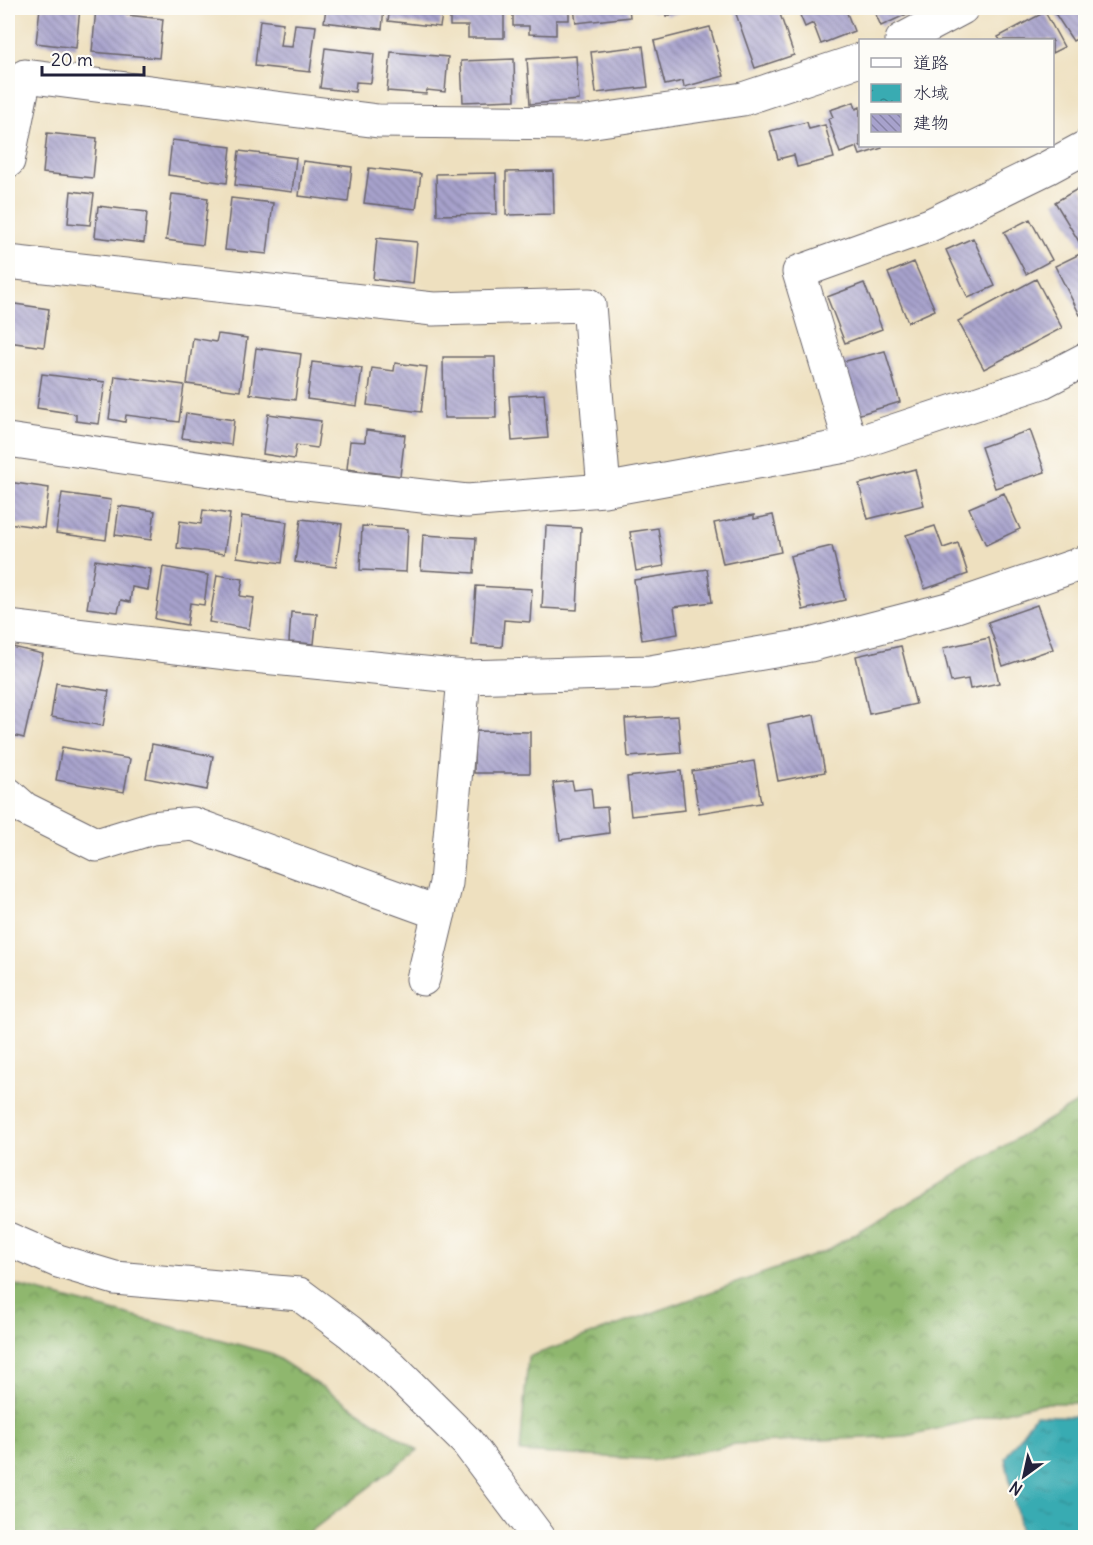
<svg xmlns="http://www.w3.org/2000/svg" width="1093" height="1545" viewBox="0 0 1093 1545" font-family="Delius,'Klee One',sans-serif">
  <defs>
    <pattern id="forest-crowns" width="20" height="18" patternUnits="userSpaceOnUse" patternTransform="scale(1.5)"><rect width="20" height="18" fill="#8fb76e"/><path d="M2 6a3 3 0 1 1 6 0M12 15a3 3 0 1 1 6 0" fill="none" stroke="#74945c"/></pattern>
    <pattern id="water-ripples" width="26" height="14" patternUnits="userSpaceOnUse" patternTransform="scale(1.5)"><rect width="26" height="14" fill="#39abb2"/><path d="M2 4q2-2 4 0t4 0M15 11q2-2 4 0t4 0" fill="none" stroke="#308b92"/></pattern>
    <pattern id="building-back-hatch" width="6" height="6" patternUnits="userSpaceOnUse" patternTransform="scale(1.5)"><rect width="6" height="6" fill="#a7a2cc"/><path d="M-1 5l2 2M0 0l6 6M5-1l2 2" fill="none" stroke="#8884a7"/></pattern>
  </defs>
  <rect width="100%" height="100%" fill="#fdfcf7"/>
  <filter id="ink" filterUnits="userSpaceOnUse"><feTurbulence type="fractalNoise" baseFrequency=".0167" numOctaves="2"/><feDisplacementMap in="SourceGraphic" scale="12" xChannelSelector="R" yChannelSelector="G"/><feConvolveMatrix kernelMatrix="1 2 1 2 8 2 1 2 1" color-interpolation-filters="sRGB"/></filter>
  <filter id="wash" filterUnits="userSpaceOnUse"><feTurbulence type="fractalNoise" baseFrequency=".008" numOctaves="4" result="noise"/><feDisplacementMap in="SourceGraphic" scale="24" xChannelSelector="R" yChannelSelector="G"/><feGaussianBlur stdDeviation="1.35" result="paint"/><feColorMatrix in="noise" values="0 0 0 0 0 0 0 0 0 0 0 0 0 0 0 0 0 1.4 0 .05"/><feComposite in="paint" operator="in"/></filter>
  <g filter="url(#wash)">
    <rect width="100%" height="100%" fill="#eee0bf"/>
    <path fill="url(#forest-crowns)" stroke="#586c54" stroke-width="1.5" d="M1085,1098V1403H1042L907,1436L736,1444L658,1460L520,1452L528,1357L826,1251Z
      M8,1283L270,1353L418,1450L303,1537H8Z"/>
    <path fill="url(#water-ripples)" stroke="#2e6676" stroke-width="1.5" d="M1035,1415L1085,1417V1537H1022L1005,1458Z"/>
    <g id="blocks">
      <path fill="url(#building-back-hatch)" d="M40,8H80L76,48L36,43Z
        M96,8H127V15L163,19L159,58L92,52Z
        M326,8H384L382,29L324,22Z
        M390,8H443L440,27L388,21Z
        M450,8H504V38H468V26H450Z
        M513,8H569V20H556V35L529,34V26H513Z
        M574,8H629L630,17L576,23Z
        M651,8H700L666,16L664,9L652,12Z
        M745,8H778L794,55L755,68L735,11Z
        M797,8H845L854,31L821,44L813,23L805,27Z
        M873,8H915L916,10L881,26Z
        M1060,8H1086V34L1073,41L1054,12Z
        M1045,12L1064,47L1052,53V40H1000L998,37Z
        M260,20L283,23L280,46L292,47L295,24L316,26L310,72L255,66Z
        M710,27L724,76L684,87L683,81L665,85L654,41Z
        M643,46L648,87L596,93L591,52Z
        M325,48L374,54L371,83L356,82L355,92L320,88Z
        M391,52L448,57L445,92L427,90L426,94L387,91Z
        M576,56L579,100L530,104L527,59Z
        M514,59L515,100L463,102L461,61Z
        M854,102L856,109L860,107V146H881L882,148L860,155L857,147L840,153L828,119L833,117L830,110Z
        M807,122L809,129L825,125L834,158L797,167L794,155L778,159L770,131Z
        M47,133L97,138L93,178L43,173Z
        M172,140L231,147L227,183L168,175Z
        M239,151L296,158L292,192L235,185Z
        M303,161L352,167L348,202L299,196Z
        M369,168L421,174L416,209L364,203Z
        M553,171L554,214L506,215V172Z
        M496,173L497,214L437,215L436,174Z
        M1081,187L1086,194V242L1081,245L1055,202Z
        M71,191L94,194L90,225L68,223Z
        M172,194L208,198L203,245L166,240Z
        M231,198L273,203L267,254L225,250Z
        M98,206L147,212L144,243L95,237Z
        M1030,219L1052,260L1026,274L1004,232Z
        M377,238L417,242L413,284L373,279Z
        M973,238L995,286L968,298L946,250Z
        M1086,251V312L1080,315L1055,266Z
        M914,262L935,310L908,322L888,273Z
        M1036,279L1062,328L984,369L958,321Z
        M864,283L882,329L845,343L827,297Z
        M8,303L49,309L44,347L8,342Z
        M218,334L247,338L240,391L187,384L193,338L216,342Z
        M256,348L301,354L295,400L250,394Z
        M885,351L900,402L857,415L842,362Z
        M443,357H495L496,418H444Z
        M312,362L362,368L357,406L307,399Z
        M395,363L427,367L421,412L367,405L372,368L394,371Z
        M42,374L105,382L99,424L76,421V414L37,408Z
        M115,376L184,385L179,422L126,415L125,422L109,419Z
        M544,394L548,438L512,441L509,396Z
        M186,413L234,420L231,445L182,438Z
        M268,414L321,421L317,448L296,445L294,459L263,454Z
        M366,430L405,435L400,476L347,469L350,441L365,442Z
        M1030,430L1045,472L995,488L981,447Z
        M915,469L924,505L868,519L859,484Z
        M8,482L49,488L44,528L8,523Z
        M62,493L111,500L106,540L56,533Z
        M1004,493L1020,529L986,545L969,508Z
        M119,506L155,511L151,540L115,535Z
        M203,510L230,514L224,554L177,548L180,521L201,524Z
        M754,515V519L773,515L781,552L723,564L714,523Z
        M242,516L287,522L282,563L237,557Z
        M301,519L342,524L336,567L295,562Z
        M362,526L408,529L406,572L360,570Z
        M546,526L581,528L577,610L542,608Z
        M935,526L943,548L958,543L968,574L925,589L906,535Z
        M658,528L664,566L636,571L630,532Z
        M423,535L476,538L474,573L421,570Z
        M832,546L845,600L803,610L790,556Z
        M95,560L151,569L148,590L132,587L130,602L121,600L118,612L87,608Z
        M163,567L208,575L204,605L190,603L187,625L155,619Z
        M707,569L712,602L674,607L678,634L642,640L634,580Z
        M217,575L243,579L240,596L254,598L249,629L209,622Z
        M476,586L532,589L530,622L504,620L502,647L472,645Z
        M1037,605L1053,649L1003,666L988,622Z
        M291,612L317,614L314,644L289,642Z
        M989,638L999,683L970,689L968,679L951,682L943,648Z
        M8,646L43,654L24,738L8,734Z
        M901,646L916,704L869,714L856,656Z
        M56,683L109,691L103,726L51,717Z
        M814,715L825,772L778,781L767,724Z
        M678,716L681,753L628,757L625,719Z
        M474,731L530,732V773H474Z
        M152,744L213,756L207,790L146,778Z
        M62,747L130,759L124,792L56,780Z
        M754,761L761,803L699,813L692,771Z
        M681,771L685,810L631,816L627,777Z
        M572,781L574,790L591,788L593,808L607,807L609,833L560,840L553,783Z"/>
    </g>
  </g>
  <g filter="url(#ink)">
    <use href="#blocks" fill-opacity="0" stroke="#696469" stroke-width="1.5"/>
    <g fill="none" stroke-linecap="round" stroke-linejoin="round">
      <g stroke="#696469" stroke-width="35">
        <path id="minor" d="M902,40L962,8
          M8,161L25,76L378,121L581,123L743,99L860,60
          M8,262L433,309L589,305L604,490
          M8,440L271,479L467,501L604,490L851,445L1042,382L1086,359
          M851,445L799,272L930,225L1047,168L1086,147
          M8,627L244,655L464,677L650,672L810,645L948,609L1086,562
          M8,794L25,809L97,845L152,828L193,824L439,913
          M423,979L446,883L464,677
          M8,1239L58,1261L115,1278L299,1294L350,1332L391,1367L467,1442L539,1538"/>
      </g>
      <use href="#minor" stroke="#fff" stroke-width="33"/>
    </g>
  </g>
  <rect width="1093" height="1545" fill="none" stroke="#fdfcf7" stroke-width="30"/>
  <rect x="859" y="39" width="195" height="108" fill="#fdfcf7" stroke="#a5a5ac" stroke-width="1.5"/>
  <rect x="871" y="58" width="30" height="9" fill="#ffffff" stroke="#a5a5ac" stroke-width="1.5"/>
  <text x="913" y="69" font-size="18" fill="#22223b">道路</text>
  <rect x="871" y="84" width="30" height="18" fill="url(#water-ripples)" stroke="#a5a5ac" stroke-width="1.5"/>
  <text x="913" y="99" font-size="18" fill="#22223b">水域</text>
  <rect x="871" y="114" width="30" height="18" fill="url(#building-back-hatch)" stroke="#a5a5ac" stroke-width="1.5"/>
  <text x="913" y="129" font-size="18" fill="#22223b">建物</text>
  <g transform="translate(1024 1476) rotate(213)" stroke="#fdfcf7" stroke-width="4.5" paint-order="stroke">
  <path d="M0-4.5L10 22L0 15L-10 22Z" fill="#22223b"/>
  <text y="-9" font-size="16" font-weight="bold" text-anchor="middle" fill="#22223b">N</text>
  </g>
  <path d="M42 66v9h102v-9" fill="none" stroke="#22223b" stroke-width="3"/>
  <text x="51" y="66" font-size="18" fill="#22223b" stroke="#fdfcf7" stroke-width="4.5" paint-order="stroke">20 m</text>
</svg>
